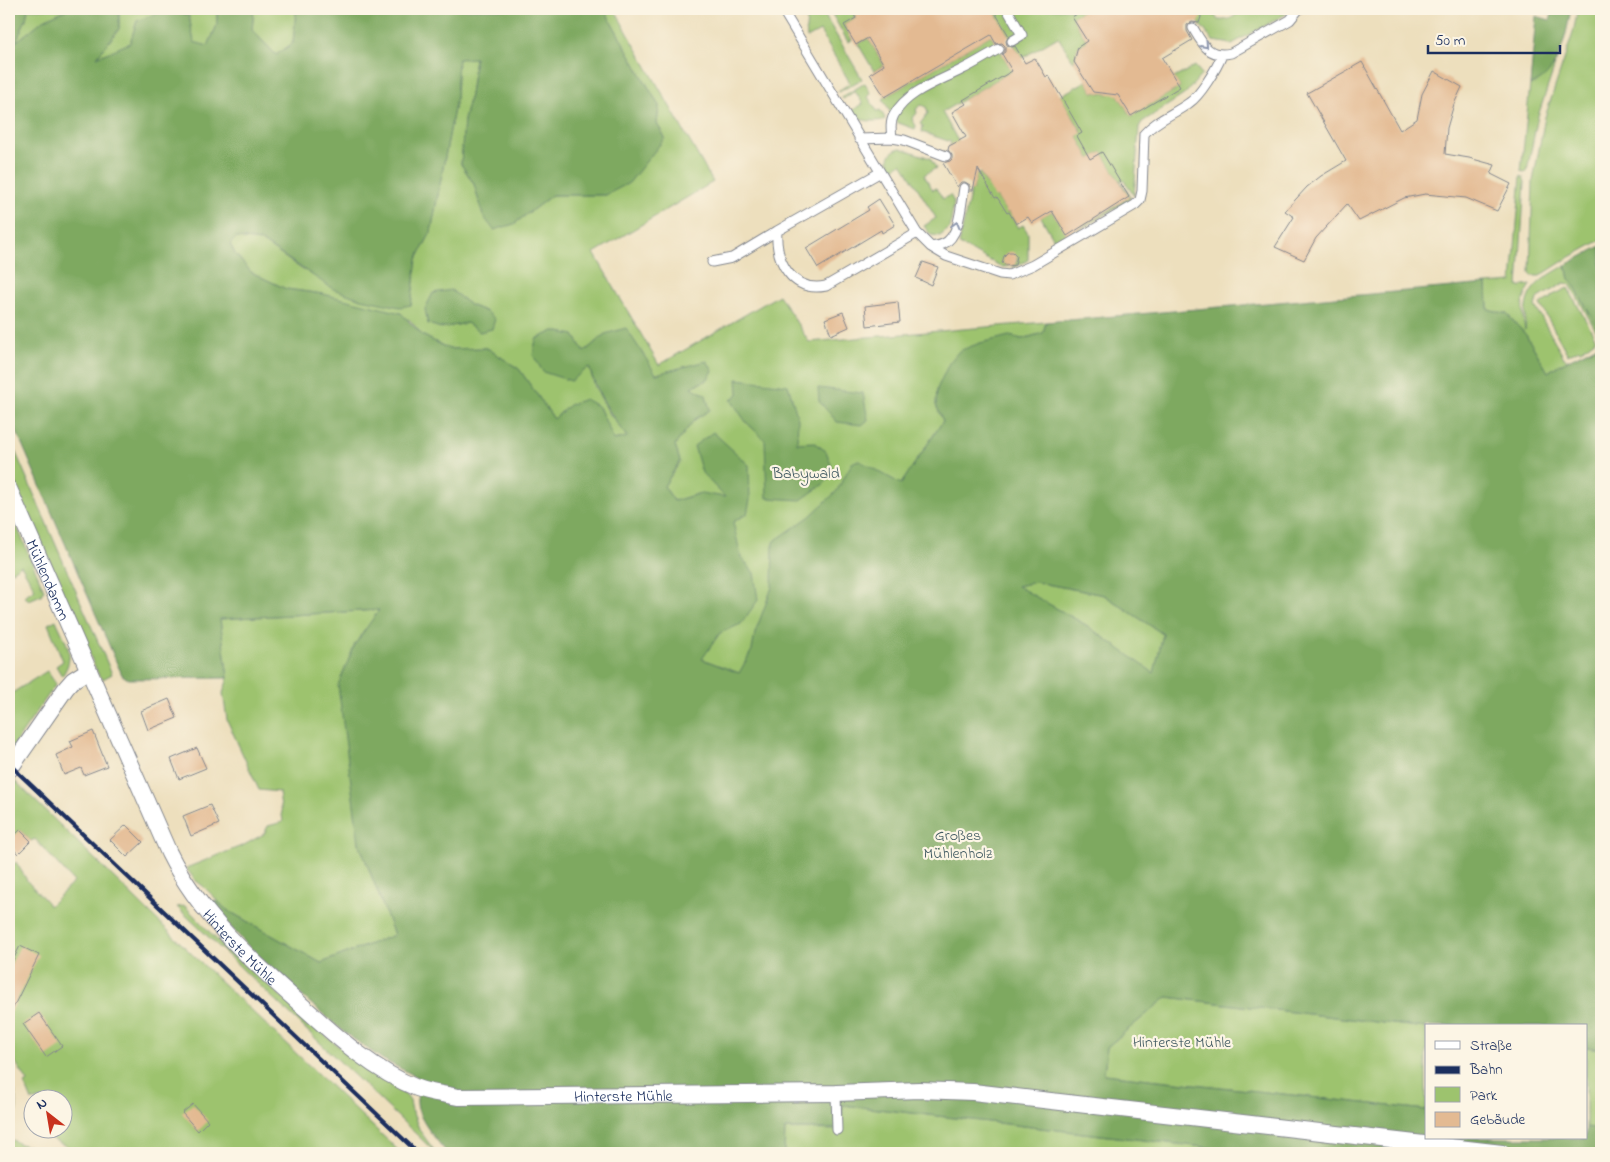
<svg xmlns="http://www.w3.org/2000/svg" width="1610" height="1162" viewBox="0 0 1610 1162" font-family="'Indie Flower',sans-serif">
  <rect width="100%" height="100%" fill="#fcf5e5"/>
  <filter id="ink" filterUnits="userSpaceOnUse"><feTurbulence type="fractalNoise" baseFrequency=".02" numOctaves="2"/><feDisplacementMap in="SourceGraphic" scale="10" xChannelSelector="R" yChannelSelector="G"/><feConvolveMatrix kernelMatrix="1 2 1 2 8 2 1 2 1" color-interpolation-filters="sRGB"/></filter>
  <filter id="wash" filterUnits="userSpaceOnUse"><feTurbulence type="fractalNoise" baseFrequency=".0096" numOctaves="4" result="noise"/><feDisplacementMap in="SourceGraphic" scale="20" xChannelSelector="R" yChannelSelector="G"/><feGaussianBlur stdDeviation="1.12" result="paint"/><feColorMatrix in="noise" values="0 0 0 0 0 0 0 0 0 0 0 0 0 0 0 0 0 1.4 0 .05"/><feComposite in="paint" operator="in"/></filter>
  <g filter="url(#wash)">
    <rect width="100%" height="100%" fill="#eddfbd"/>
    <path fill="#9dc36e" stroke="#5c7966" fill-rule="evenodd" d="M28,9H67L42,21L15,43L26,19Z
      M119,9H168L137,21L130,43L96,58L119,29Z
      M173,9H217V25L208,46L194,43L189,16Z
      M254,9H298L296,13L293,43L276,55L252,30Z
      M604,9H614L713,182L594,253L659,365L779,295L809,342L1046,322L1043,333L1022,339L1009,336L937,389L936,405L943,421L901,484L739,673L678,650L701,493L674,501L664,486L680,462L675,445L694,420L709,410L691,387L707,380L713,371L656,374L605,334L584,352L574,335L554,331L589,367L595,387L609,413L627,437L613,440L599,407L569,405L554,419L519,369L487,348L449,349L422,335L410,320L323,294L286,289L251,272L235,254L230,244L236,238L261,241L303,270L411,305L417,259L431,232L456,98L457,59L475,57L470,95L464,120L461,164L474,184L483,216L514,224L552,195H606L665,137L657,124L659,106ZM451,290L470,305L487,312L480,332L468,323L441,328L429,324Z
      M808,9H821L862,79L839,92L838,91L850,83L820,31L807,38L806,28Z
      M829,9H864L854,15L856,18L844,25L852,40L848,42Z
      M993,9H1082L1083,11L1072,17L1087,41L1078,47L1074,62L1058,37L1022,58Z
      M1201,9H1210L1218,20C1227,21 1236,18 1240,9H1287L1286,14L1232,44L1213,41L1192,14Z
      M1578,9H1601V240L1565,260L1540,276H1532L1530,272L1533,181L1545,117L1573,33Z
      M991,35L1012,71L942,112L964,152L949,148L951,142L922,132L923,126L920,124L928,113L926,107L921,105L916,109L917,113L912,119L916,126L915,129L896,122L883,100L885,97Z
      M868,38L884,65L874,71L858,44Z
      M1555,65L1538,116L1527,171L1523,172L1521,171L1530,85L1536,83Z
      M1195,66L1202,74L1185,94L1142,122L1139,127L1134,196L1124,180L1120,182L1102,152L1090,159L1077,136L1082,132L1060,96L1086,81L1093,92L1109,94L1115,90L1131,116L1180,87L1174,78Z
      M865,83L871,94L868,97L877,111L880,110L885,118L884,120C871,122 860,122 851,111L863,104L855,91L843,99L842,97Z
      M901,148L930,158L936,168L924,175L933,190L936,188L943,199L950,195L954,202L950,228L940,236L931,235L924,226L936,218L902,163L891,170C886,159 890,150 901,148Z
      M980,173L995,198L997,197L1007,213L1009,212L1018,228L1023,225L1028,233V260L1015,267L1012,266L1017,262V256L1008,253L1004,256L1003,261L1006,265L1010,266L1002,267L959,244L971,190H973L976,175Z
      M1521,176L1523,177L1525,182L1518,287L1531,285C1520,302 1522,311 1525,330C1526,324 1524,314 1526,307C1529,284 1548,276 1566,265L1569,279L1573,283L1601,335V344L1577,356L1599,344L1601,340L1570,284L1564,283L1537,299L1535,306L1564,358L1569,361L1561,363L1548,372L1526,335L1507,314L1488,309L1487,284L1512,282Z
      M1121,183H1122L1130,196V200L1056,243L1041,217L1052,211L1067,235L1129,198Z
      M1568,288L1596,339L1580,351L1579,349L1568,355L1540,304L1551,298V296Z
      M9,437L112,674L103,679L99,676L9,471Z
      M9,508L44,590L41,595L29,600L24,596L35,589L21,565L9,573Z
      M1036,582L1104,595L1163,634L1154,674L1086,625L1016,586Z
      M380,610L355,644L359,843L394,935L321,963L227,910L203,886L195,880L186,868L244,845L264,834L268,826L283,822L279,792L259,790L227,720L223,693L228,678L220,619Z
      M56,620C65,642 77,654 62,676L56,666L63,661L48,624Z
      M47,671L56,684L9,752V695Z
      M11,777L195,957L401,1153H80L38,1132V1130H62V1100H32V1101L25,1084L28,1082L9,1052V869L16,862L28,882L47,902L49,906L74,882L35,839L31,841L20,830L9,841V779Z
      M185,906L218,941L334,1043L401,1089L410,1101L412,1111L420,1131L436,1153L177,907Z
      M1167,997L1426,1028V1110L1104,1074L1107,1047Z
      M1586,1047L1601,1049V1129L1586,1127Z
      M9,1074C15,1088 23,1114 9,1125Z
      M843,1105L1255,1153H784L785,1129L837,1130Z
      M9,1138L20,1144L57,1153H21L9,1149Z"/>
    <path fill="#7ea961" stroke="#4c6c60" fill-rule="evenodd" d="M9,9H28L26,19L16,42L42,21L67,9H119V29L97,57L130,43L137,21L168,9H173L189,16L194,42L208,46L217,25V9H254L252,30L276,55L293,43L296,13L298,9H604L659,106L657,124L665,138L629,183L606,195H552L514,224L494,230L483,216L474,184L461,164L464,120L470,95L475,58L458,59L456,98L431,232L417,259L411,305L400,307L361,299L333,289L261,241L236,238L230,244L235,254L251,272L286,289L323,294L401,313L422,335L449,349L487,348L519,369L554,419L569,405L585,399L599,407L614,440L627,437C611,415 597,394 589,367L571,381L543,372L533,355L536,339L554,331L574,335L584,352L605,334L626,328L656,374L707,361L713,371L707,380L691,387L706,395L710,410L694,420L675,445L680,461L664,486L674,501L701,493L725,497L702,473L694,446L713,432L749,465L750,500L747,514L733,522L741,557L754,573L758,600L741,624L720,633L702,659L739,673L752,650L755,633L772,587L773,542L809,517L836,492L852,463L858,460L901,484L943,421L936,405L937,389L949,363L959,351L980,343L1009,336L1022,339L1043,333L1046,322L1487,284L1488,309L1507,314L1526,335L1548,372L1562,363L1601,344V1049L1586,1047V1026H1426V1028L1167,997L1107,1047L1104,1074L1426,1110V1138H1586V1127L1601,1129V1153H1255L843,1105L842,1129H785L784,1153H447C437,1140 415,1117 417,1099C418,1093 421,1086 423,1080L382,1059L344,1032L266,965L211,906L212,901H217L227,910L321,963L394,935L359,843L338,685L355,644L379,610L220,619L228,678L128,679L122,675L9,414ZM1036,582L1104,595L1163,634L1154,673L1086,625L1017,586Z
      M1554,9H1571C1566,35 1559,77 1530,85L1536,16L1550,20Z
      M1601,246V335L1573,283L1569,279L1566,265Z
      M451,290L470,305L487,312L495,319L492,329L480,332L467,323L441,328L428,324L425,309L433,293Z
      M737,379L788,385L798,419L797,443L813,442L826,451L833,470L825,483L801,500L767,498L765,440L746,422L731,400L738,394Z
      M818,388L863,393L868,420L862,425L837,422L819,401Z"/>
    <g id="blocks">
      <path fill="#e3ba92" d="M864,9H993L1009,36L1006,41L1007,45L1012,47L1015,46L1025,63L1035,58L1046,77L1049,76L1082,133L1077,136L1090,159L1102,152L1129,197L1067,236L1052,211L1032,223L1028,217L1016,224L1009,212L1007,213L997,197L995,198L978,169L973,190H970V185L965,182H961L957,187L943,163L950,161L952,159V155L948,150L949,146L966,137L952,112L966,104L963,100L1012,71L1002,54L1005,52V46L1002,43L996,44L991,35L885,97L870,74L884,65L868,38L856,45L844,25L856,18L854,15Z
        M1086,9H1200L1201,17L1199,23L1192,22L1187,25V31L1192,40L1162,58L1180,87L1131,116L1118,95L1093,92L1074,62L1078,47L1087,41L1072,17Z
        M1362,62L1400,130L1417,119L1422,94L1434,71L1462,87L1454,104L1447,128L1445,154L1469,158L1495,165L1491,174L1511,184L1497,211L1466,198L1425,194L1404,198L1359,221L1347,204L1316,238L1304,260L1275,247L1294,217L1285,211L1307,187L1321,176L1346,161L1307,93Z
        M879,199L895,225L882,233L881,230L818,268L806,248L869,210L867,207Z
        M1008,252H1013L1017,256L1015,265L1009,266L1002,263L1004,256Z
        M923,262L938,267L931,285L916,278Z
        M898,302L900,322L867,326L865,306Z
        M843,312L849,327L831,335L825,319Z
        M169,699L177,718L148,730L141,711Z
        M93,731L107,766L84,775L81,768L64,775L56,755L73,747L70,741Z
        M197,748L206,768L179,779L171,759Z
        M210,805L219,824L191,836L183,816Z
        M126,825L143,842L127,857L110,840Z
        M20,830L31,841L18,854L9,844V841Z
        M20,946L39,955L9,1016V968Z
        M39,1013L62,1046L46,1057L23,1024Z
        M193,1104L208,1121L198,1131L182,1113Z"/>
    </g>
  </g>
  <g filter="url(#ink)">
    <use href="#blocks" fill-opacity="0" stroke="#84878e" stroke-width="1"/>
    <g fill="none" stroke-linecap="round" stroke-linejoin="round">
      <g stroke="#84878e" stroke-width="11">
        <path id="service" d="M782,9L917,233L931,247L946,256L1000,274L1009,275L1033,265L1135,205L1140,200L1142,191L1144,134C1156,120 1174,114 1189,103C1200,96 1217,68 1222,55
          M1007,9L1022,35L1012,41
          M1193,28C1203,45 1209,58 1231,53L1290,20L1299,9
          M892,138C891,130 890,122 894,115C907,91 938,82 961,70C974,64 986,56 999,49
          M859,139L892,138L904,140L946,156
          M879,173L777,231C775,261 792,293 826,286L917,233
          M931,247C934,246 939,246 943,244C960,237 961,205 964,188
          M712,262L732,258L777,231
          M836,1093L837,1130"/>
      </g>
      <g stroke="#84878e" stroke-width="18">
        <g id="minor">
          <path id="s1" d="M9,489L169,853C200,916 254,963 306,1009C339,1039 375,1071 417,1088C430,1093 445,1094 458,1097L836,1093L919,1090L973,1092L1502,1153"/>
          <path d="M9,770L66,688L73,680L89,670"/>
        </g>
      </g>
      <use href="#service" stroke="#fff" stroke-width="9"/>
      <use href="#minor" stroke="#fff" stroke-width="16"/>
      <path stroke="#1b2f5e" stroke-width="4" d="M9,764L418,1153"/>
    </g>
    <defs><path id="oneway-chevron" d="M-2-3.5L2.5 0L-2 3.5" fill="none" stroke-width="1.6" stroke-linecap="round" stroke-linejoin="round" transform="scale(1.25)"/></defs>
    <g stroke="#8d97ae">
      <use href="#oneway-chevron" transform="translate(1205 45) rotate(48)"/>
      <use href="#oneway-chevron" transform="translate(956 225) rotate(-75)"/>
    </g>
  </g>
  <g text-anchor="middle" stroke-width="4.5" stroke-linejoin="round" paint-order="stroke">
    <g font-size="16" fill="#425b63" stroke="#fcf5e5">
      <text x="806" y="478">Babywald</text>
      <text x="958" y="840">Großes<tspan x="958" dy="18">Mühlenholz</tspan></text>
      <text x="1182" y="1047">Hinterste Mühle</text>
    </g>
    <g font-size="16" fill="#1b2f5e" stroke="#fcf5e5">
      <text dy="6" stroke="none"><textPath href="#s1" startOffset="99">Mühlendamm</textPath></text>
      <text dy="6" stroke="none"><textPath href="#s1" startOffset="516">Hinterste Mühle</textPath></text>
      <text dy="6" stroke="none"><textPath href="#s1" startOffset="951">Hinterste Mühle</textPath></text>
    </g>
  </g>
  <rect width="1610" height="1162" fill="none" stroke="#fcf5e5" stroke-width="30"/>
  <rect x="1425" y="1024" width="162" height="115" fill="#fcf5e5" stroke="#a2a6af"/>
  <rect x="1435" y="1041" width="25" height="8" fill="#ffffff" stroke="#a2a6af"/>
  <text x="1470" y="1050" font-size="15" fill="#1b2f5e">Straße</text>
  <rect x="1435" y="1066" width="25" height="8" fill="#1b2f5e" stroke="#a2a6af"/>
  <text x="1470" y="1074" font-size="15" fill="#1b2f5e">Bahn</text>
  <rect x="1435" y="1087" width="25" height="15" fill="#9dc36e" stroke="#a2a6af"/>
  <text x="1470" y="1100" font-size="15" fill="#1b2f5e">Park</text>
  <rect x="1435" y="1112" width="25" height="15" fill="#e3ba92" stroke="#a2a6af"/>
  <text x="1470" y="1124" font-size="15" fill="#1b2f5e">Gebäude</text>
  <g transform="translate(48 1114) rotate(329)"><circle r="24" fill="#fcf5e5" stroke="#a2a6af"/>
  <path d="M0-4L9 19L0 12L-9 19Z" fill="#c8321e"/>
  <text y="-8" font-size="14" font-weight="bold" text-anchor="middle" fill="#1b2f5e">N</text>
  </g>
  <path d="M1428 45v8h132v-8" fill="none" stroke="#1b2f5e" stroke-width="2.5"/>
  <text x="1435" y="45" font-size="15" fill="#1b2f5e" stroke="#fcf5e5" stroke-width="4" paint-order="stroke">50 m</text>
</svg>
